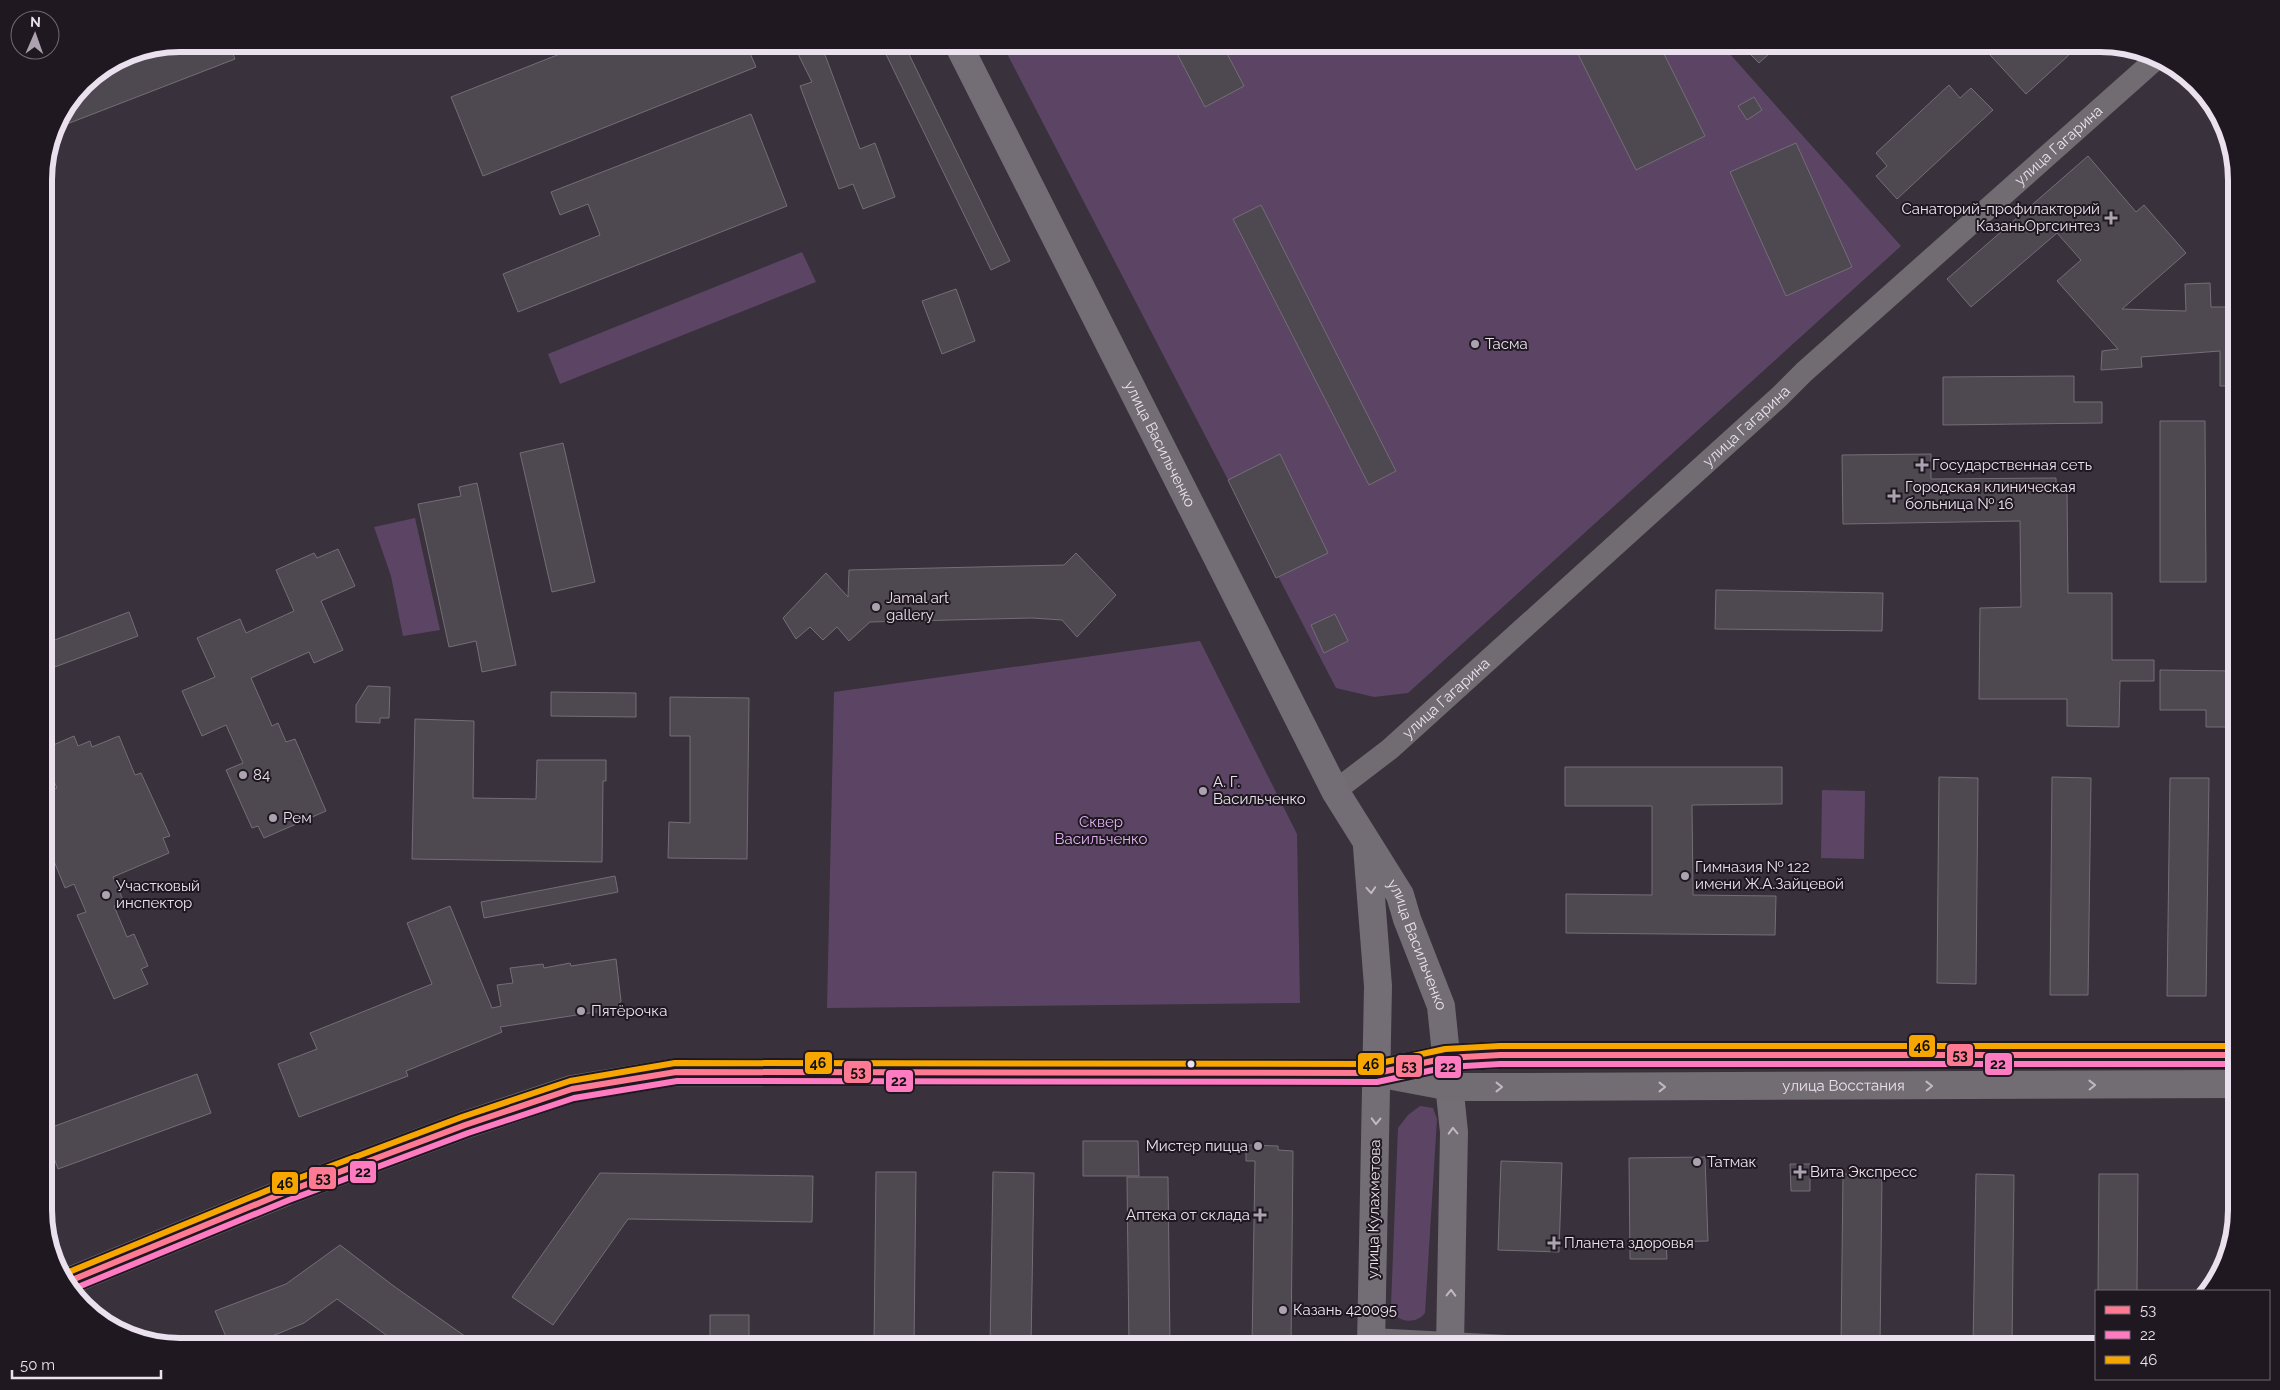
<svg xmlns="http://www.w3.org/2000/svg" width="2280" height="1390" viewBox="0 0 2280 1390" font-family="Raleway,sans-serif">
  <rect width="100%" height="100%" fill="#39313c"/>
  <path fill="#5c4564" d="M1002,44H1721L1901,246L1408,693L1374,697L1336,688Z
    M802,252L816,282L560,384L548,354Z
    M415,518L440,630L403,636L391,576L374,527Z
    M1200,641L1297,834L1300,1003L827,1008L834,692Z
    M1822,790L1865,791L1864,859L1821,858Z
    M1420,1106L1433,1108L1437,1119L1425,1313C1415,1326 1393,1322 1391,1305L1398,1128L1408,1115Z"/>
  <path fill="#4e4851" stroke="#746e77" d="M181,44H229L235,59L54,129L84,84L129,54Z
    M585,44H746L756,67L483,176L451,97Z
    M793,44H821L860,149L875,143L895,197L863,209L853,184L839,189L800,86L812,82Z
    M881,44H904L1010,261L991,270Z
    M1172,44H1222L1244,86L1205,107Z
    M1573,44H1659L1705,136L1636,170Z
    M1740,44H1780L1759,63Z
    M1980,44H2081L2026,94Z
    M1949,85L1960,98L1971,88L1993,110L1897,199L1876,176L1887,166L1876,153Z
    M1754,97L1762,110L1747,120L1738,106Z
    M751,114L787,206L518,312L503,274L600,235L588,204L560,215L551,192Z
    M1796,143L1852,267L1786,296L1730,172Z
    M2088,156L2136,212L2144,205L2186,253L2122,309L2186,311L2185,284L2210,283L2211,307H2236V386H2220V351L2141,357L2142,367L2101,370L2102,351L2118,349L2057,281L2081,260L2057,233L1971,307L1947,279Z
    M1261,205L1396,471L1369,485L1233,219Z
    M956,289L975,341L942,354L922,301Z
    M2074,376V402H2102V423L1943,425V377Z
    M2160,421H2205L2206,582H2160Z
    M563,443L595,582L552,592L520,453Z
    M1280,454L1328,553L1276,578L1228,480Z
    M1931,454V479L2056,478V490H2067L2068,593H2112V660H2154V681H2120L2119,727L2067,726V699H1979L1980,608L2021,607L2020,521L1843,524L1842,455Z
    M477,483L516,665L482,672L476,641L449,647L418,504L461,496L459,487Z
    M338,549L355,586L321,601L343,650L314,663L309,652L251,678L272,726L278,723L286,742L295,739L326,811L264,838L258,826L252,828L226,770L243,763L226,725L202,736L182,691L215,677L197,638L240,619L246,633L294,611L276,570L314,553L317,558Z
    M1076,553L1116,595L1077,637L1062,620L1032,618L870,622L849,641L837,627L823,640L810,627L796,639L783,618L826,573L848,597L849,570L1064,565Z
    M1716,590L1883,593L1882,631L1715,629Z
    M129,612L138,636L44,671V644Z
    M1335,614L1348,641L1324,653L1311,625Z
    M2160,670L2236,671V727H2206V710H2160Z
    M368,686L390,687L389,718H380V723L356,722V705Z
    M551,692L636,693V717L551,716Z
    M670,697L749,698L747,859L668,858L669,822L690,823V736H670Z
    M415,719L474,721L473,798L536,799L537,760H606V781H603L602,862L412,859Z
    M74,736L78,746L90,741L92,747L119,736L135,775L141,773L170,836L163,838L169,853L113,877L124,902L114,906L127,937L134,934L148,966L141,969L148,984L114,999L77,915L86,912L74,884L65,888L49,849L54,847L44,823V793L57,788L44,759V749Z
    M1565,767H1782V804L1692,805L1693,895L1776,896L1775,935L1566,933V894L1652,895V806H1565Z
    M1939,777L1978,778L1976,984L1937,983Z
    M2052,777L2091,778L2088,995H2050Z
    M2170,778H2209L2206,996H2167Z
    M615,876L618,892L484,918L481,902Z
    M450,906L492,1008L501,1006L497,985L513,983L510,968L543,964L544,968L570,963L571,966L616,959L621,1001L615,1009L500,1027L502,1032L406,1071L408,1076L299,1117L278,1064L317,1049L310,1033L432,984L407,923Z
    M197,1074L211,1113L58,1169L44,1130Z
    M1083,1141H1138L1139,1176H1083Z
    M1246,1145L1278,1146V1150L1293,1151L1291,1346H1252L1255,1161H1246Z
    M1705,1157L1708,1241L1666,1242L1667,1259H1630L1629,1158Z
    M1501,1161L1562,1163L1559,1252L1498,1250Z
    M1790,1164H1810V1191H1791Z
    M876,1172H916L914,1346H874Z
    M993,1172L1034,1173L1031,1346H990Z
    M600,1173L813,1176L812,1222L628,1219L553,1325L512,1297Z
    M1843,1174H1882L1880,1346H1841Z
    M1976,1174L2014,1175L2012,1346H1973Z
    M2099,1174H2138L2137,1291H2098Z
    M1127,1177H1168L1170,1346H1129Z
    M340,1245L395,1287L479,1346H401L337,1299L304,1323L248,1346H230L215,1311L286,1284Z
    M710,1315H749V1346H710Z"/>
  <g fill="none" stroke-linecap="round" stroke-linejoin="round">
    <g stroke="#706c72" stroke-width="22">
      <path id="s1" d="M1335,791L1390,749L1779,397L1804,372L2156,59"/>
      <path d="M1371,1339L1507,1346"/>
    </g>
    <g stroke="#736d75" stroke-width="28">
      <path id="s2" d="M958,44L1335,791L1400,895L1407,919L1441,1006L1454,1132L1450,1346"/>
      <path d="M1367,847L1378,986L1371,1346"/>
    </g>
    <g stroke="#726c73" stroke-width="28">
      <path d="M1390,1070L1446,1058L1500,1055H2236"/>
      <path id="s3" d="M67,1282L286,1192L465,1125L572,1089L676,1072L1377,1073L1451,1087H1499L2236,1084"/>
    </g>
    <g stroke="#1f1821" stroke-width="10">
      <path id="bus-1" d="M67,1282L286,1192L465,1125L572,1089L676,1072L1377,1073L1446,1058L1500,1055H2236"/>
    </g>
    <g stroke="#1f1821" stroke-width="10">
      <path id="bus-2" d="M73,1289L289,1200L468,1133L574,1098L677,1081L1377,1082L1447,1067L1500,1064H2236"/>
    </g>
    <g stroke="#1f1821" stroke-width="10">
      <path id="bus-3" d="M64,1274L283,1184L462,1117L570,1081L675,1063L1376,1064L1445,1049L1500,1046H2236"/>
    </g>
    <use href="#bus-1" stroke="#fe7a93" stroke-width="6"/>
    <use href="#bus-2" stroke="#fe7ac1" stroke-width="6"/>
    <use href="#bus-3" stroke="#f7a600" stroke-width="6"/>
  </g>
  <defs><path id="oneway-chevron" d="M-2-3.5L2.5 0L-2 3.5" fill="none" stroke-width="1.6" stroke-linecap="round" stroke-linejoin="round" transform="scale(1.25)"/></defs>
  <g stroke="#c1b8c4">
    <use href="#oneway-chevron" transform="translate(1371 890) rotate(86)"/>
    <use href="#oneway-chevron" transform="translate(1376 1121) rotate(91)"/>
    <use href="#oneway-chevron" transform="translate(1453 1131) rotate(-92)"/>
    <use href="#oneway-chevron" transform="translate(1451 1293) rotate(-89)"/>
  </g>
  <g stroke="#c1b8c3">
    <use href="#oneway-chevron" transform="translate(2092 1085) rotate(-1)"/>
    <use href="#oneway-chevron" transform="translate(1929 1086) rotate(-1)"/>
    <use href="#oneway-chevron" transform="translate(1499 1087)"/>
    <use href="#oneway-chevron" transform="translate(1662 1087)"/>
  </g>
  <g fill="#ada3b0" stroke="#1f1821" stroke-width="2">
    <path d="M2108.5 210.5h5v5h5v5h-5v5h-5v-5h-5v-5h5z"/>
    <circle cx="1475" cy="344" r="5"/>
    <path d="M1919.5 457.5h5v5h5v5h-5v5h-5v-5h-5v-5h5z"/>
    <path d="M1891.5 488.5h5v5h5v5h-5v5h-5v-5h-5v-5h5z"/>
    <circle cx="876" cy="607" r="5"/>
    <circle cx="243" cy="775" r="5"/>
    <circle cx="1203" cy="791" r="5"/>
    <circle cx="273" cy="818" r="5"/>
    <circle cx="1685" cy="876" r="5"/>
    <circle cx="106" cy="895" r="5"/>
    <circle cx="581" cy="1011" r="5"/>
    <circle cx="1258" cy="1146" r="5"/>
    <circle cx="1697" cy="1162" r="5"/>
    <path d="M1797.5 1164.5h5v5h5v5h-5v5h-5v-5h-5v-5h5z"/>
    <path d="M1257.5 1207.5h5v5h5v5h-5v5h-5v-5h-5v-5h5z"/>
    <path d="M1551.5 1235.5h5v5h5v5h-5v5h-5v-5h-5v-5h5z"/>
    <circle cx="1283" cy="1310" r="5"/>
  </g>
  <circle fill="#ebe1ee" stroke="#1f1821" stroke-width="2" cx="1191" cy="1064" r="4.5"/>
  <g text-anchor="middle" stroke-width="4" stroke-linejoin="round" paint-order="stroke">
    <g font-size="15" fill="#ebe1ee" stroke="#1f1821">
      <text dy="5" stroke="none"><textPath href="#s1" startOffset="970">улица Гагарина</textPath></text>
      <text dy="5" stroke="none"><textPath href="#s1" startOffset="550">улица Гагарина</textPath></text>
      <text dy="5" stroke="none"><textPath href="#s2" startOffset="448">улица Васильченко</textPath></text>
      <text dy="5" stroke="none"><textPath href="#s1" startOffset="145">улица Гагарина</textPath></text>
      <text dy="5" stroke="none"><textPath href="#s2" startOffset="1012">улица Васильченко</textPath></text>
      <text dy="5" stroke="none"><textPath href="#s3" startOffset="1815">улица Восстания</textPath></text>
      <text transform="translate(1374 1209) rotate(-89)" y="5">улица Кулахметова</text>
    </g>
    <g font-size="15" fill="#ebe1ee" stroke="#1f1821" text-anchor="start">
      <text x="2100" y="214" text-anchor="end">Санаторий-профилакторий<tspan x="2100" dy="17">КазаньОргсинтез</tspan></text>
      <text x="1485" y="349">Тасма</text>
      <text x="1932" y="470">Государственная сеть</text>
      <text x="1905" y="492">Городская клиническая<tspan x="1905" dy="17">больница № 16</tspan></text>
      <text x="886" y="603">Jamal art<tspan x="886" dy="17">gallery</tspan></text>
      <text x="253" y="780">84</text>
      <text x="1213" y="787">А. Г.<tspan x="1213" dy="17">Васильченко</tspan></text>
      <text x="283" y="823">Рем</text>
      <text x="1695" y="872">Гимназия № 122<tspan x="1695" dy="17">имени Ж.А.Зайцевой</tspan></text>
      <text x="116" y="891">Участковый<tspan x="116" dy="17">инспектор</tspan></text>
      <text x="591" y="1016">Пятёрочка</text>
      <text x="1248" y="1151" text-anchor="end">Мистер пицца</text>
      <text x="1707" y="1167">Татмак</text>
      <text x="1810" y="1177">Вита Экспресс</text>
      <text x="1250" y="1220" text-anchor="end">Аптека от склада</text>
      <text x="1564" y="1248">Планета здоровья</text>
      <text x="1293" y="1315">Казань 420095</text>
    </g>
    <g font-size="15" fill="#e3b1f4" stroke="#1f1821">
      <text x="1101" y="827">Сквер<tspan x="1101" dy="17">Васильченко</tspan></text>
    </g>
  </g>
  <path d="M0 0H2280V1390H0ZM180 52H2100A128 128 0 0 1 2228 180V1210A128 128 0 0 1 2100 1338H180A128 128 0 0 1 52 1210V180A128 128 0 0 1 180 52Z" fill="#1f1821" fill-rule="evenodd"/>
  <path fill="none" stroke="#ebe1ee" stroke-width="6" d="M180 52H2100A128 128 0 0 1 2228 180V1210A128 128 0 0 1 2100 1338H180A128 128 0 0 1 52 1210V180A128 128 0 0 1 180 52Z"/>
  <g stroke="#1f1821" stroke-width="2">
    <rect x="1908" y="1034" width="28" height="24" rx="5" fill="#f7a600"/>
    <rect x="1946" y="1043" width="28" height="24" rx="5" fill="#fe7a93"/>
    <rect x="804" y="1051" width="29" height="24" rx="5" fill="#f7a600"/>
    <rect x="1357" y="1052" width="28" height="24" rx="5" fill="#f7a600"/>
    <rect x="1984" y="1052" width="29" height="24" rx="5" fill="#fe7ac1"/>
    <rect x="1395" y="1054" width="28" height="24" rx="5" fill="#fe7a93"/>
    <rect x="1434" y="1055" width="28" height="24" rx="5" fill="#fe7ac1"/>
    <rect x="843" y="1060" width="29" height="24" rx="5" fill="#fe7a93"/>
    <rect x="885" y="1069" width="29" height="24" rx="5" fill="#fe7ac1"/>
    <rect x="349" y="1160" width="28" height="24" rx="5" fill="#fe7ac1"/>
    <rect x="308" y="1166" width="29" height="24" rx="5" fill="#fe7a93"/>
    <rect x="271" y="1171" width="28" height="24" rx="5" fill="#f7a600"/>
  </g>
  <g font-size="14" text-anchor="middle" font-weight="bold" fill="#111">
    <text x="1922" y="1051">46</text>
    <text x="1960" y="1060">53</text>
    <text x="818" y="1068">46</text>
    <text x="1371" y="1069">46</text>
    <text x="1998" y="1069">22</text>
    <text x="1409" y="1071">53</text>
    <text x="1448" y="1072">22</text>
    <text x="858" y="1077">53</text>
    <text x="899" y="1086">22</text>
    <text x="363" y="1177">22</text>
    <text x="323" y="1183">53</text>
    <text x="285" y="1188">46</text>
  </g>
  <rect x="2095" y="1290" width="175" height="90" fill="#1f1821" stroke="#716873"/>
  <rect x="2105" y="1306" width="25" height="8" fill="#fe7a93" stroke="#716873"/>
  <text x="2140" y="1315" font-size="15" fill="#ebe1ee">53</text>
  <rect x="2105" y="1331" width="25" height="8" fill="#fe7ac1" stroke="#716873"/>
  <text x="2140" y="1340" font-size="15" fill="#ebe1ee">22</text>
  <rect x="2105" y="1356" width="25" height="8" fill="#f7a600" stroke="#716873"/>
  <text x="2140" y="1365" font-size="15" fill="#ebe1ee">46</text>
  <g transform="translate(35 35) rotate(2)"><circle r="24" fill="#1f1821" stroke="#716873"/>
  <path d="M0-4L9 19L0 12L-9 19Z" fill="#ada3b0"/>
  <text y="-8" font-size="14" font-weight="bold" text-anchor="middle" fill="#ebe1ee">N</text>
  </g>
  <path d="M12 1370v8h149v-8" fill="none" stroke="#ebe1ee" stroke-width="2.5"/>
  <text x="20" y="1370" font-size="15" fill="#ebe1ee" stroke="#1f1821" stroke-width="4" paint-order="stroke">50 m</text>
</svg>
